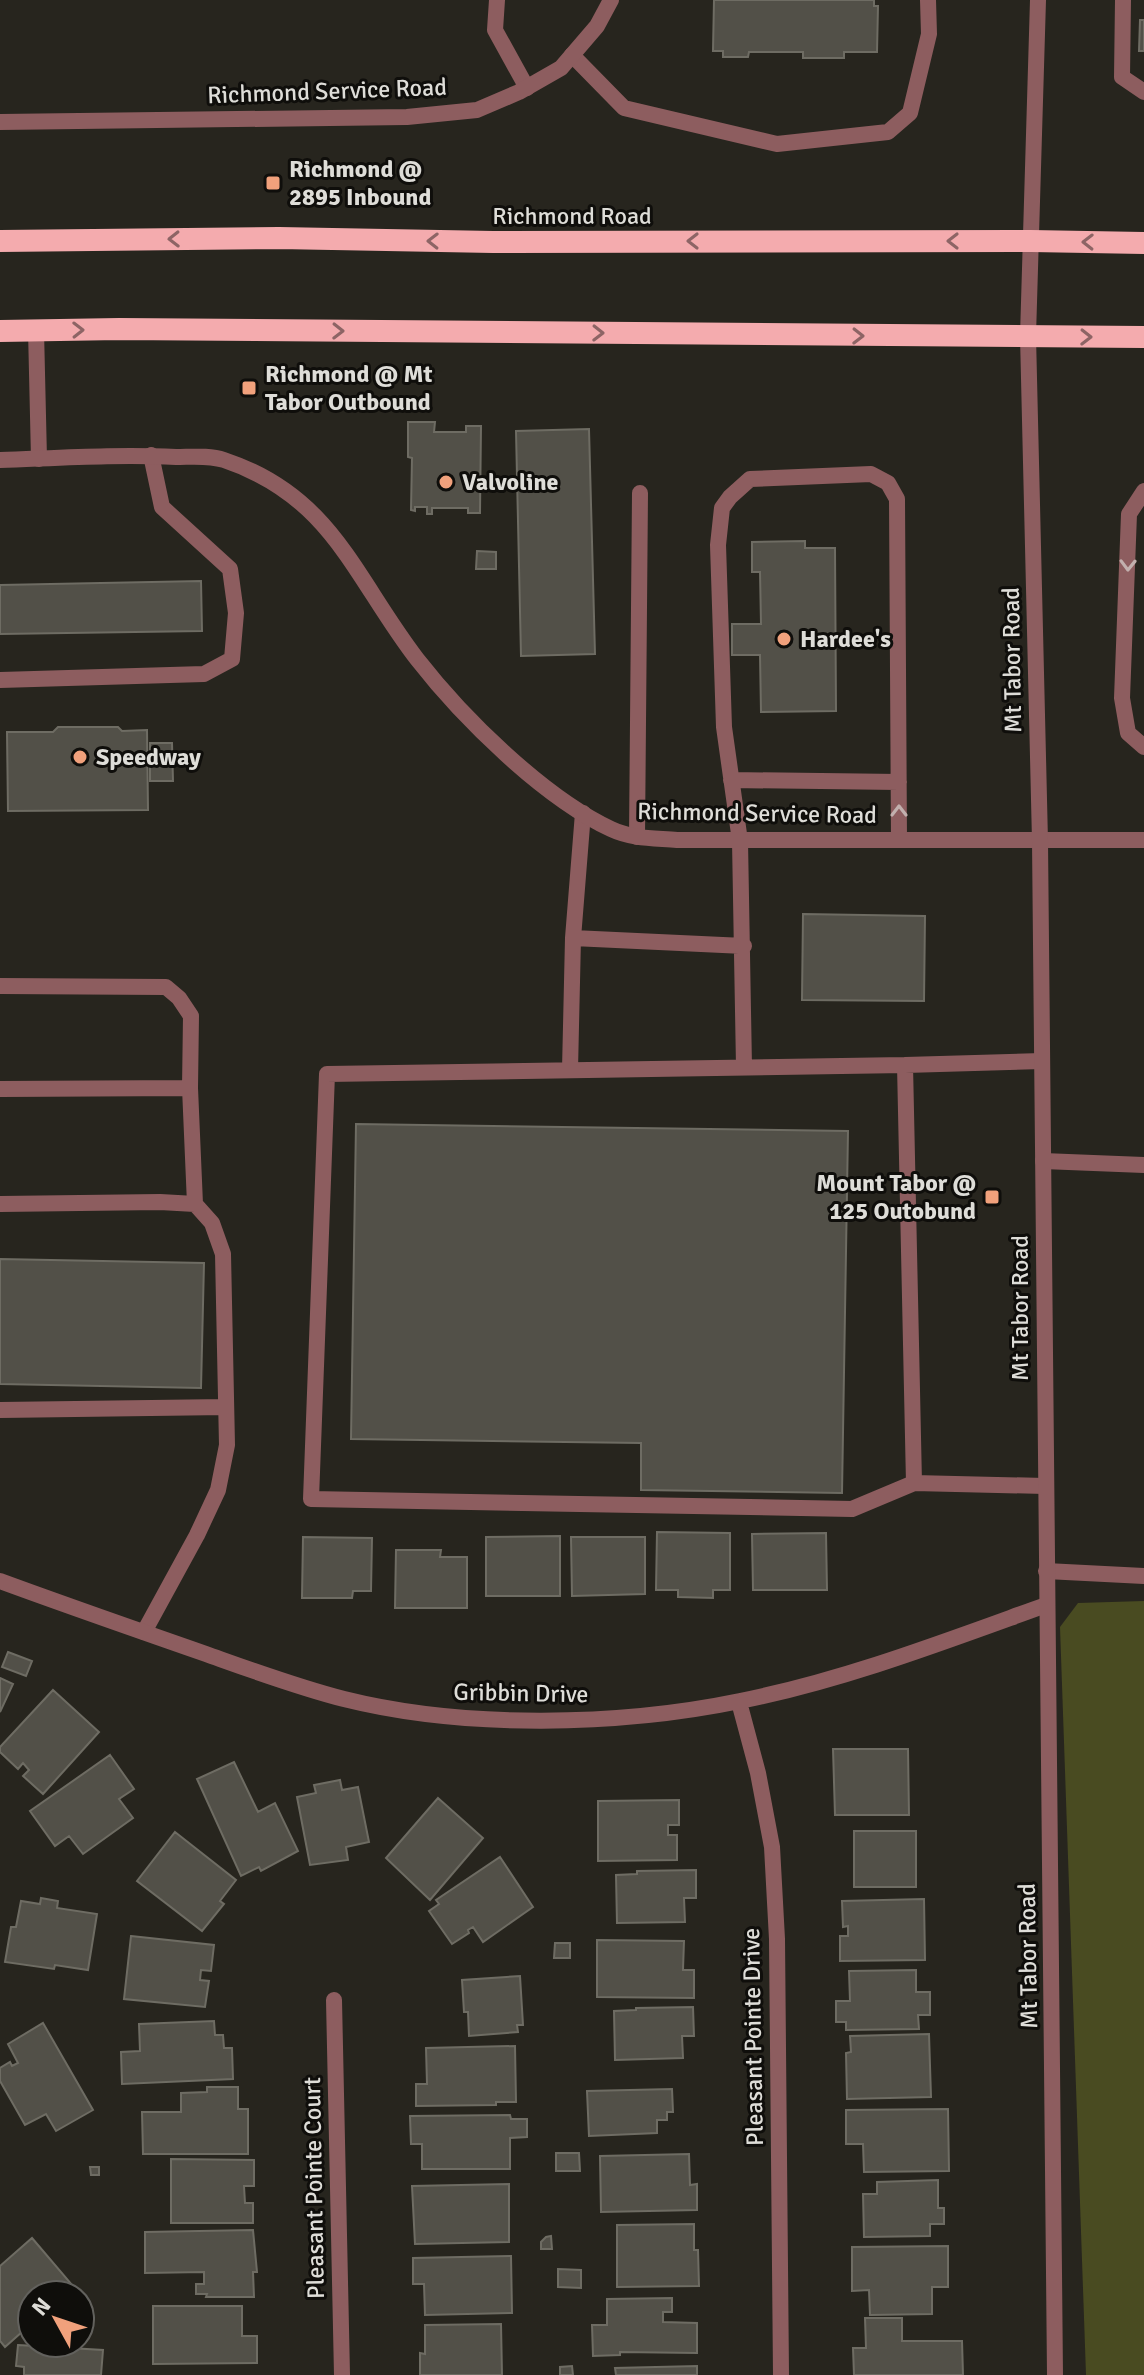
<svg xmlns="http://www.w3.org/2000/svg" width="1144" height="2375" viewBox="0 0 1144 2375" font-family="Signika,sans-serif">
  <rect width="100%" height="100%" fill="#27251e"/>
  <path fill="#494b21" d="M1144,1601V2375H1086L1060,1627L1078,1603Z"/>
  <path fill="#525048" stroke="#6e6c63" stroke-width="2" d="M714,0H874V6H878L877,52H844V58H803V52H749L748,57H723V51H713Z
    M1140,20H1144V51H1139Z
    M408,422H435L434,432H466V426H481L480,513H468V508H432V514H427V507H415V511L411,510L412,458L408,457Z
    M589,429L595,654L521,656L516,431Z
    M805,541V548H835L836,711L761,712L760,655H732V624H761L760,572H752V542Z
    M477,551L496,552V569H476Z
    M201,581L202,631L0,634V585Z
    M58,727H118L122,731L147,730L148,810L8,811L7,732H53Z
    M150,743H172L173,781H150Z
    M803,914L925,916L924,1001L802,1000Z
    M356,1124L848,1131L842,1493L641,1490V1443L351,1439Z
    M0,1259L204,1263L201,1388L0,1384Z
    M657,1532L730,1533V1590H713V1598L678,1597V1590H656Z
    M826,1533L827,1590H753L752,1534Z
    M560,1536V1596H486V1537Z
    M303,1537L372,1538L371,1591H353L352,1598H302Z
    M571,1537H645V1594L572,1596Z
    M396,1550H441L440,1557H467V1608H395Z
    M8,1652L32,1661L26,1676L2,1667Z
    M0,1678L13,1684L0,1712Z
    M53,1690L99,1732L43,1794L23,1776L29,1770L23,1763L18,1769L0,1752V1747Z
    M833,1749H908L909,1815H835Z
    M110,1755L134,1789L119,1799L133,1818L83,1854L69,1836L55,1846L30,1811Z
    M234,1762L258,1812L275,1803L298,1851L261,1871L259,1867L241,1876L197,1779Z
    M340,1780L342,1790L358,1787L369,1842L346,1847L348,1860L310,1865L297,1797L316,1793L314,1785Z
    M438,1798L483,1838L430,1900L386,1858Z
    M679,1800V1825H668V1835H677V1860L598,1861V1801Z
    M854,1831H916V1887H854Z
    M175,1832L236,1880L220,1901L224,1904L202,1931L137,1881Z
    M500,1857L533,1907L483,1942L473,1927L468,1930L469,1933L452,1944L429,1911L439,1904L436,1900Z
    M696,1870V1898H684L685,1922L617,1923L616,1875L637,1874V1871Z
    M41,1898L58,1901L57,1908L97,1914L88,1970L55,1965L54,1969L5,1962L11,1927H16L21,1901L40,1904Z
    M924,1899L925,1960L840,1961V1936H848V1926L843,1927L842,1901Z
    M131,1936L214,1945L211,1971L201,1970L200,1980L209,1981L205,2007L124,1999Z
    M597,1940L684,1941L683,1970H694V1998L597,1997Z
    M555,1943H570V1958H554Z
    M916,1970V1992H930V2015H918L919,2029L846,2030V2022H836V2001H850L849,1971Z
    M520,1976L523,2025H517L518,2032L469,2036L468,2012H464L462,1980Z
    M693,2007L694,2036H682L683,2058L615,2060L614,2011L636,2010V2008Z
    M214,2021L215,2035H223L224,2048H232L233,2079L122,2084L121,2052L140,2051L139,2024Z
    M43,2023L93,2110L56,2131L46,2114L25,2125L0,2081V2068L10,2062L12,2066L18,2063L8,2044Z
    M929,2034L931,2097L847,2099L846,2053L851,2052L850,2036Z
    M515,2046L516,2102H496V2105L416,2106V2084H427L426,2048Z
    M207,2087H238V2109H248V2154H143L142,2112H181V2093L207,2092Z
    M672,2089L673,2112H667V2120H657V2133L589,2136L587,2091Z
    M948,2109L949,2171L864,2172L863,2144H846V2110Z
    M510,2115L511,2119H527V2137L510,2138V2169H422V2144H411L410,2116Z
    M556,2153H579L580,2171H556Z
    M689,2154L690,2185L697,2184V2210L601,2212L600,2156Z
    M171,2159L254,2160V2186H244L245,2203H253V2223H171Z
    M90,2167H99V2175H91Z
    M938,2180V2208H944V2224H930V2236L864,2237L863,2194H877V2182Z
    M509,2184V2242L415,2244L412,2186Z
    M694,2224V2250H698L699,2286L617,2287V2225Z
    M253,2230L257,2272H253L254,2297H206L207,2294H196V2284H204V2272L145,2273V2232Z
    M551,2236L552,2249H541V2242L546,2237Z
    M32,2238L73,2286L62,2295H32V2323L5,2347L0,2341V2266Z
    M948,2246V2287H932V2314L870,2315L869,2290L852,2291V2247Z
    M511,2256L512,2313L425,2315L424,2284H413V2258Z
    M558,2269L581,2270V2288L558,2287Z
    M672,2298V2312H663V2322L697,2323V2353L620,2352V2355L593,2356L592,2325H607V2299Z
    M153,2306H242V2336H257V2363L153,2364Z
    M865,2318H902V2341H962L963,2375H854L853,2348H866Z
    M501,2324L502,2375H420V2353L425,2354V2325Z
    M18,2345L103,2350L101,2375H24V2367L16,2366Z
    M572,2366L573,2375H560V2367Z
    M697,2366V2375H616L615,2368Z"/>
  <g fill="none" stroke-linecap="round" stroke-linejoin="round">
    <path stroke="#8d5d5f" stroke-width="16" d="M497,0L495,30L527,88
      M1123,0L1122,77L1144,92
      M572,55L624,108L777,144L888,132L910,113L929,34L928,0
      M36,330L39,459
      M1144,491L1129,514L1122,698L1128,733L1144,747
      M0,680L204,674L232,659L236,613L230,569L162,507L151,455
      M731,780L899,782
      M637,837L640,493
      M573,938L744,946
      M0,986L166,987L179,998L191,1016L190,1088L195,1204
      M1042,1061L905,1065L914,1483L1045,1486
      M905,1065L327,1074L311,1499L852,1509L914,1483
      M744,1067L740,841L724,727L718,545L722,508L730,497L750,479L871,474L888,483L897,499L899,840
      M570,1070L573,938L583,813
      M0,1089L190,1088
      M1043,1161L1144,1165
      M0,1204L160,1202L195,1204L212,1223L223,1254L227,1445L218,1490L197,1535L144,1632
      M0,1410L226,1407
      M1046,1571L1144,1576"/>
    <path stroke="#8d5d5f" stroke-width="16" d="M0,122L407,117L477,110L519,92L561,68L597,26L611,0
      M0,460C58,458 117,454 176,457C191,457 209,455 224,460C332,496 354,577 417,659C463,718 543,797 611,829C632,839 655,838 677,840H1144
      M0,1581C68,1606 137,1630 206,1654C251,1670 297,1687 344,1699C464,1729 619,1726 740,1701C845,1680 946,1641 1046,1605
      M739,1702L758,1773L772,1847L777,1939L781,2375
      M334,2000L342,2375"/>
    <path stroke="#8d5d5f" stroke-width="16" d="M1038,0L1028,336L1040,841L1055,2375"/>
    <path stroke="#f4abae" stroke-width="22" d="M0,241L279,238L493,242L1031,241L1144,243
      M0,331L119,329L1144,337"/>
  </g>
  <defs><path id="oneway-chevron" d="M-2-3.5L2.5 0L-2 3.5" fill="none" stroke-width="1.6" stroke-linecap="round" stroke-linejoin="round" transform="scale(2)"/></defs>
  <g stroke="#8d6465">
    <use href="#oneway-chevron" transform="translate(174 239) rotate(179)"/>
    <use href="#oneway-chevron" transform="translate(433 241) rotate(-179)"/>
    <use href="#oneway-chevron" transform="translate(693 241) rotate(180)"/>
    <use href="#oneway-chevron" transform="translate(953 241) rotate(180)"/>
    <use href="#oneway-chevron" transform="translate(1088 242) rotate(-179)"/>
    <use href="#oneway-chevron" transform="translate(78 330) rotate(-1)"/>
    <use href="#oneway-chevron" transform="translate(338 331) rotate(1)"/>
    <use href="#oneway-chevron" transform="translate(598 333) rotate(1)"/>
    <use href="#oneway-chevron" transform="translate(858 336) rotate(1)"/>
    <use href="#oneway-chevron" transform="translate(1086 337) rotate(1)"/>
  </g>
  <g stroke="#c2b0ae">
    <use href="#oneway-chevron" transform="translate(1128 565) rotate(91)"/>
    <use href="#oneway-chevron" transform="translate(899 811) rotate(-90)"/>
  </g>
  <g fill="#f1a17c" stroke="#0f0e0b" stroke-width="3">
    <rect x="265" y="175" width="16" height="16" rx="4"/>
    <rect x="241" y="380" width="16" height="16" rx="4"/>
    <circle cx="446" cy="482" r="8"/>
    <circle cx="784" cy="639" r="8"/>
    <circle cx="80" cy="757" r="8"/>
    <rect x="984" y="1189" width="16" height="16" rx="4"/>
  </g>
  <g text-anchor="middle" stroke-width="6" stroke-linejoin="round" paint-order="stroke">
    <g font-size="24" fill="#deddd8" stroke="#0f0e0b">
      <text transform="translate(327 91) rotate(-2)" y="8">Richmond Service Road</text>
      <text x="572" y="224">Richmond Road</text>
      <text transform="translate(1012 660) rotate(-91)" y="8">Mt Tabor Road</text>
      <text transform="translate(757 813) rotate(1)" y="8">Richmond Service Road</text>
      <text transform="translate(1020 1308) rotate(-90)" y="8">Mt Tabor Road</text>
      <text transform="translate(521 1693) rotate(1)" y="8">Gribbin Drive</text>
      <text transform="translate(1028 1956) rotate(-91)" y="8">Mt Tabor Road</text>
      <text transform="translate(753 2037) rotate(-91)" y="8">Pleasant Pointe Drive</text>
      <text transform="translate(314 2188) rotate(-91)" y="8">Pleasant Pointe Court</text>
    </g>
    <g font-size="24" font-weight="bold" fill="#deddd8" stroke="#0f0e0b" text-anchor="start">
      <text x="289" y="177">Richmond @<tspan x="289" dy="28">2895 Inbound</tspan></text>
      <text x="265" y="382">Richmond @ Mt<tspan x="265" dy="28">Tabor Outbound</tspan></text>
      <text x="462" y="490">Valvoline</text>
      <text x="800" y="647">Hardee's</text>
      <text x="96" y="765">Speedway</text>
      <text x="976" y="1191" text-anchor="end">Mount Tabor @<tspan x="976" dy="28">125 Outobund</tspan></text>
    </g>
  </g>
  <g transform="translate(56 2319) rotate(310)"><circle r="38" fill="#0f0e0b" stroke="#62615d" stroke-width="2"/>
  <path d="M0-6L14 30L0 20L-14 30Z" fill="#f1a17c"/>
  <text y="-12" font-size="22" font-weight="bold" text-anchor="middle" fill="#deddd8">N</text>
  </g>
</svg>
